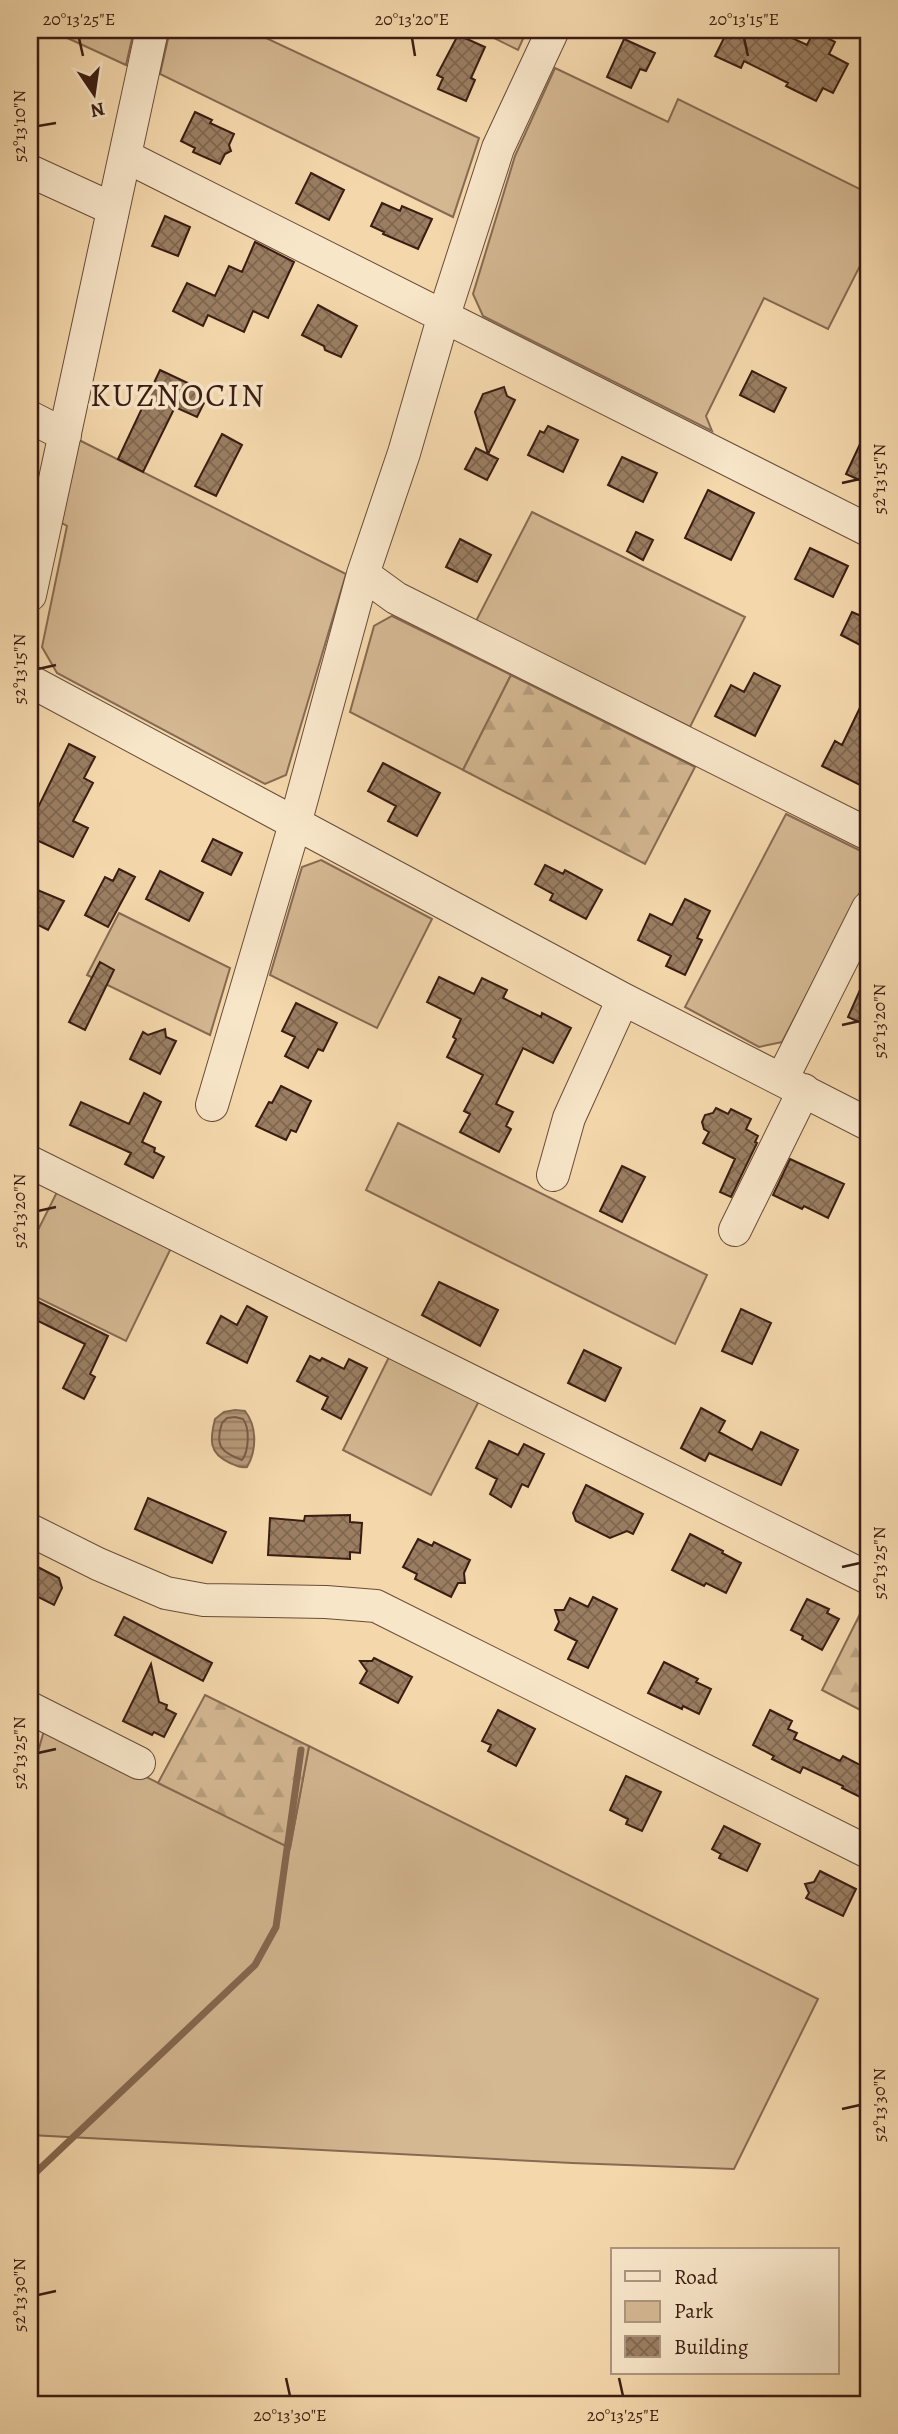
<svg xmlns="http://www.w3.org/2000/svg" width="898" height="2434" viewBox="0 0 898 2434" font-family="Alegreya,serif">
  <defs>
    <pattern id="forest-firs" width="22" height="20" patternUnits="userSpaceOnUse" patternTransform="scale(1.75)"><rect width="22" height="20" fill="#d4b892"/><path d="M5 1l3.5 6h-7zM16 11l3.5 6h-7z" fill="#b79e7d"/></pattern>
    <pattern id="water-rules" width="6" height="5" patternUnits="userSpaceOnUse" patternTransform="scale(1.75)"><rect width="6" height="5" fill="#b59878"/><path d="M0 2.5h6" fill="none" stroke="#947b61"/></pattern>
    <pattern id="building-cross-hatch" width="8" height="8" patternUnits="userSpaceOnUse" patternTransform="scale(1.75)"><rect width="8" height="8" fill="#9b7e62"/><path d="M0 0l8 8M0 8l8-8" fill="none" stroke="#7f674f"/></pattern>
  </defs>
  <rect width="100%" height="100%" fill="#f4d8ac"/>
  <filter id="stains"><feTurbulence type="fractalNoise" baseFrequency=".00286" numOctaves="4"/><feColorMatrix values="0 0 0 0 .2 0 0 0 0 .09 0 0 0 0 .02 0 0 0 .5 -.17"/></filter>
  <radialGradient id="worn" r=".72"><stop offset=".6" stop-color="#630" stop-opacity="0"/><stop offset="1" stop-color="#630" stop-opacity=".3"/></radialGradient>
  <path fill="#d4b892" stroke="#876a52" stroke-width="2" d="M50,30H134L126,65Z
    M170,30H249L479,138L453,217L160,74Z
    M478,30H527L518,50Z
    M555,68L668,122L678,99L868,193V250L828,329L764,298L706,416L712,431L483,316L473,294L515,156Z
    M79,440L346,574L286,775L265,784L57,673L42,647L67,526L60,522Z
    M532,512L745,617L690,727L476,621Z
    M392,616L511,675L463,770L350,712L374,626Z
    M786,814L861,851L868,867V877L782,1042L759,1047L685,1007Z
    M321,860L432,919L377,1028L270,975L302,867Z
    M119,913L230,968L210,1035L87,975Z
    M398,1123L707,1275L675,1344L366,1190Z
    M58,1190L172,1246L126,1341L30,1294V1246Z
    M390,1355L480,1399L431,1495L343,1450Z
    M45,1727L290,1848L309,1746L818,1999L734,2169L572,2163L30,2135V1780Z"/>
  <path fill="url(#forest-firs)" stroke="#876a52" stroke-width="2" d="M511,675L695,767L645,864L463,770Z
    M868,1598V1714L822,1690Z
    M205,1695L309,1746L290,1848L158,1783Z"/>
  <path fill="url(#water-rules)" stroke="#84674f" stroke-width="2" d="M235,1410L245,1411C257,1426 257,1450 247,1467C240,1468 237,1466 230,1463C208,1453 210,1439 215,1419L224,1412Z"/>
  <g fill="none" stroke-linecap="round" stroke-linejoin="round">
    <path stroke="#785a45" stroke-width="2" d="M235,1417L243,1419C250,1428 249,1451 242,1460C220,1452 215,1445 222,1423L227,1418Z"/>
    <path stroke="#84674f" stroke-width="7" d="M30,2178L255,1965L276,1927L301,1750"/>
  </g>
  <path fill="url(#building-cross-hatch)" stroke="#3a1d12" stroke-width="2" d="M728,30H775L807,45L814,31L835,42L829,54L848,64L833,93L823,88L816,101L786,86L788,83L744,61L741,68L715,56Z
    M458,35L485,47L471,78L475,80L466,101L438,89L443,78L437,75Z
    M624,39L655,53L646,71L640,69L631,88L607,77Z
    M195,112L212,120L210,123L234,134L229,145L231,151L225,154L220,164L193,152L195,148L181,141Z
    M311,173L344,190L329,220L296,203Z
    M382,203L400,211L402,206L432,219L418,249L383,234L384,232L371,226Z
    M165,216L190,227L178,256L152,246Z
    M255,242L294,262L268,318L253,311L244,332L208,315L203,326L173,311L187,283L215,296L229,266L242,272Z
    M318,305L357,326L341,357L325,350L324,346L302,335Z
    M160,370L209,393L197,417L175,407L143,472L118,459Z
    M752,371L786,388L774,412L740,395Z
    M504,387L507,396L515,400L488,454L498,459L487,480L465,469L476,448L488,454L475,412L483,394Z
    M548,426L578,440L563,472L528,455L540,431L544,433Z
    M868,427V484L846,474Z
    M222,434L242,445L216,496L195,486Z
    M622,457L657,473L643,502L608,485Z
    M708,490L754,513L731,560L685,538Z
    M636,532L653,540L643,560L627,551Z
    M460,539L491,555L477,582L446,567Z
    M810,548L848,566L833,597L795,579Z
    M852,612L868,619V649L841,635Z
    M754,673L780,686L755,736L715,716L731,685L744,692Z
    M868,691V789L822,766L835,741L842,745Z
    M69,744L95,757L84,778L93,783L73,821L88,828L73,857L30,837V824Z
    M383,763L440,793L417,836L388,821L396,806L368,791Z
    M213,839L242,853L231,875L202,861Z
    M545,865L563,874L565,870L602,890L586,919L550,900L553,894L535,884Z
    M119,869L135,877L108,927L85,915L105,877L113,881Z
    M160,871L203,893L189,921L146,899Z
    M35,889L64,901L48,930L30,921V900Z
    M685,899L710,911L697,938L702,940L685,975L666,966L671,956L638,940L650,914L672,925Z
    M100,962L114,970L85,1030L69,1022Z
    M868,972V1026L848,1017Z
    M439,977L474,994L482,978L507,990L503,998L541,1017L542,1013L571,1028L553,1063L523,1048L496,1104L513,1112L506,1126L511,1129L499,1152L460,1132L470,1114L464,1111L483,1075L447,1057L456,1039L453,1037L461,1019L427,1002Z
    M296,1003L337,1023L323,1051L318,1049L308,1068L285,1056L295,1037L282,1031Z
    M165,1029L166,1037L176,1041L160,1074L130,1059L143,1032L148,1035Z
    M281,1086L311,1101L296,1132L291,1130L286,1140L256,1126L269,1102L272,1103Z
    M144,1093L161,1102L142,1142L155,1148L154,1152L164,1157L153,1178L125,1164L131,1153L70,1125L81,1102L129,1124Z
    M716,1108L728,1114L731,1109L751,1119L746,1129L758,1136L755,1142L757,1143L731,1197L720,1192L735,1159L703,1143L709,1132L704,1129L702,1122L705,1115L713,1113Z
    M790,1159L844,1184L828,1218L804,1206L802,1209L773,1195Z
    M622,1166L645,1177L622,1222L600,1211Z
    M439,1282L498,1310L480,1346L422,1315Z
    M37,1301L108,1336L90,1374L95,1377L84,1399L63,1388L85,1344L30,1317Z
    M247,1306L267,1317L247,1363L207,1343L221,1316L237,1325Z
    M741,1309L771,1323L752,1364L722,1351Z
    M584,1350L621,1368L605,1401L568,1383Z
    M310,1356L320,1361L322,1358L344,1369L349,1359L367,1368L341,1419L322,1409L328,1397L297,1381Z
    M701,1408L725,1421L719,1432L752,1450L761,1432L798,1450L781,1485L709,1453L705,1461L681,1448Z
    M489,1441L518,1455L524,1444L544,1454L528,1487L522,1484L511,1507L490,1494L497,1479L476,1468Z
    M586,1485L643,1514L633,1534L627,1531L610,1538L576,1521L573,1513Z
    M148,1498L226,1532L212,1563L135,1529Z
    M350,1515V1522L362,1523L360,1553L350,1552V1559L268,1555L270,1518L304,1521L305,1516Z
    M690,1534L723,1551L722,1553L741,1563L726,1593L706,1583L704,1586L672,1570Z
    M418,1539L432,1546L434,1542L470,1560L464,1573L465,1583H458L451,1597L415,1579L417,1574L403,1567Z
    M30,1563L59,1578L62,1588L54,1605L30,1593Z
    M593,1597L617,1609L588,1668L568,1659L577,1641L555,1630L559,1622L555,1610H564L570,1598L588,1607Z
    M807,1599L829,1609L827,1613L839,1619L822,1650L802,1639L803,1636L791,1630Z
    M124,1617L212,1663L203,1681L115,1635Z
    M374,1658L412,1677L398,1703L360,1683L367,1671L360,1661H372Z
    M664,1662L698,1679L696,1682L711,1689L699,1714L683,1706L682,1709L648,1693Z
    M151,1664L159,1702L167,1705L166,1709L176,1714L164,1737L154,1732L152,1735L123,1721Z
    M498,1710L535,1729L516,1766L488,1751L491,1745L482,1741Z
    M770,1710L792,1721L788,1729L797,1733L794,1739L840,1761L843,1756L868,1769V1801L842,1788L843,1786L803,1767L800,1773L772,1759L774,1756L753,1745Z
    M626,1776L661,1792L642,1831L626,1824L628,1819L610,1810Z
    M724,1826L760,1844L747,1871L719,1858L721,1854L712,1849Z
    M820,1871L856,1889L843,1916L806,1898L809,1893L805,1884L814,1882Z"/>
  <g fill="none" stroke-linecap="round" stroke-linejoin="round">
    <g stroke="#684c38" stroke-width="34">
      <path id="minor" d="M125,156L868,530
        M30,171L113,209
        M30,417L65,435
        M363,574L396,598L868,834
        M30,595L152,30
        M30,681L623,999L868,1124
        M782,1079L868,908
        M212,1105L295,824L363,574L404,453L444,315L498,148L553,30
        M30,1162L868,1578
        M553,1175L569,1118L623,999
        M735,1230L804,1090
        M30,1530L98,1564L166,1593L204,1600L326,1602L376,1606L868,1852
        M30,1708L139,1763"/>
    </g>
    <use href="#minor" stroke="#f8e6c9" stroke-width="32"/>
  </g>
  <path fill="none" stroke="#3a1d12" stroke-width="2.5" d="M79,38L83,56M412,38L415,56M744,38L748,56M38,126L56,123M842,483L860,479M38,669L56,665M842,1025L860,1021M38,1211L56,1207M842,1567L860,1563M38,1753L56,1749M842,2109L860,2105M38,2295L56,2291M286,2378L290,2396M619,2378L623,2396"/>
  <g text-anchor="middle" stroke-width="7" stroke-linejoin="round" paint-order="stroke">
    <g font-size="32" letter-spacing="2" fill="#3a1d12" stroke="#f8e6c9">
      <text x="178" y="406">KUZNOCIN</text>
    </g>
  </g>
  <rect width="898" height="2434" fill="none" stroke="#f4d8ac" stroke-width="77"/>
  <rect x="611" y="2248" width="228" height="126" fill="#f8e6c9" stroke="#ac9680" stroke-width="2"/>
  <rect x="625" y="2271" width="35" height="10" fill="#f8e6c9" stroke="#ac9680" stroke-width="2"/>
  <text x="674" y="2284" font-size="21" fill="#3a1d12">Road</text>
  <rect x="625" y="2301" width="35" height="21" fill="#d4b892" stroke="#ac9680" stroke-width="2"/>
  <text x="674" y="2318" font-size="21" fill="#3a1d12">Park</text>
  <rect x="625" y="2336" width="35" height="21" fill="url(#building-cross-hatch)" stroke="#ac9680" stroke-width="2"/>
  <text x="674" y="2354" font-size="21" fill="#3a1d12">Building</text>
  <g transform="translate(94 94) rotate(167)" stroke="#f8e6c9" stroke-width="5" paint-order="stroke">
  <path d="M0-5L12 26L0 18L-12 26Z" fill="#3a1d12"/>
  <text y="-10" font-size="19" font-weight="bold" text-anchor="middle" fill="#3a1d12">N</text>
  </g>
  <rect x="38" y="38" width="822" height="2358" fill="none" stroke="#3a1d12" stroke-width="2.5"/>
  <g font-size="18" text-anchor="middle" fill="#3a1d12">
    <text x="79" y="25">20°13'25"E</text>
    <text x="412" y="25">20°13'20"E</text>
    <text x="744" y="25">20°13'15"E</text>
    <text transform="translate(19 126) rotate(-90)" y="6">52°13'10"N</text>
    <text transform="translate(879 479) rotate(-90)" y="6">52°13'15"N</text>
    <text transform="translate(19 669) rotate(-90)" y="6">52°13'15"N</text>
    <text transform="translate(879 1021) rotate(-90)" y="6">52°13'20"N</text>
    <text transform="translate(19 1211) rotate(-90)" y="6">52°13'20"N</text>
    <text transform="translate(879 1563) rotate(-90)" y="6">52°13'25"N</text>
    <text transform="translate(19 1753) rotate(-90)" y="6">52°13'25"N</text>
    <text transform="translate(879 2105) rotate(-90)" y="6">52°13'30"N</text>
    <text transform="translate(19 2295) rotate(-90)" y="6">52°13'30"N</text>
    <text x="290" y="2421">20°13'30"E</text>
    <text x="623" y="2421">20°13'25"E</text>
  </g>
  <rect width="100%" height="100%" filter="url(#stains)"/>
  <rect width="100%" height="100%" fill="url(#worn)"/>
</svg>
